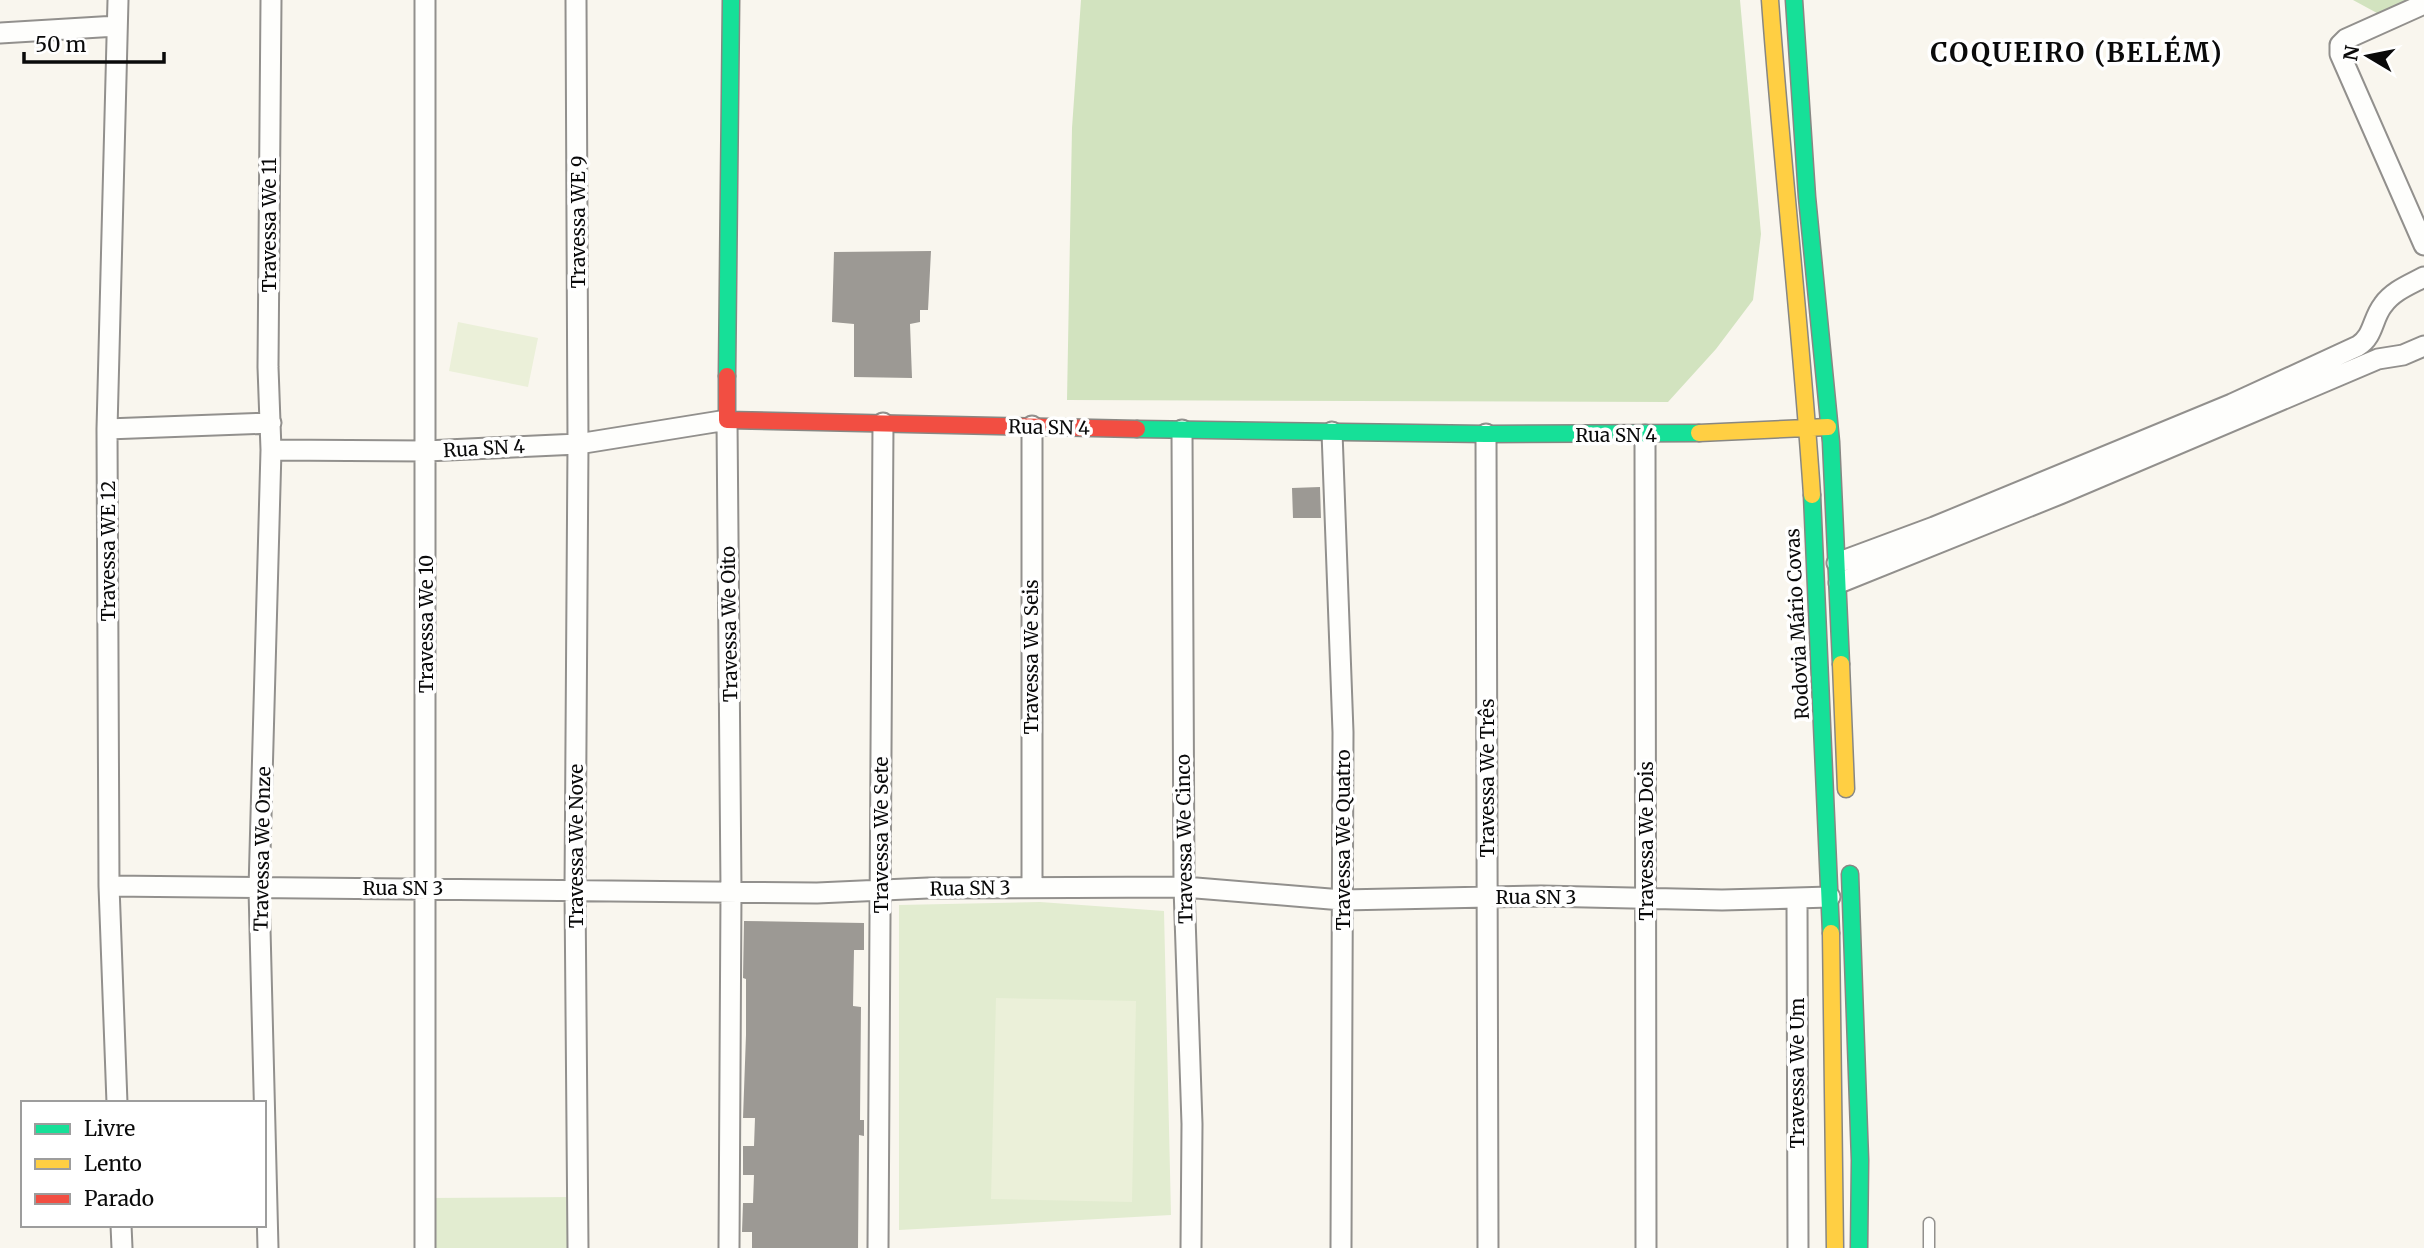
<svg xmlns="http://www.w3.org/2000/svg" width="2424" height="1248" viewBox="0 0 2424 1248" font-family="Merriweather,serif">
  <rect width="100%" height="100%" fill="#f9f6ee"/>
  <path fill="#e2ecd0" d="M1040,902L1164,911L1171,1215L899,1230V905Z
    M574,1197V1248H430V1198Z"/>
  <path fill="#d2e3bf" d="M1081,0H1740L1761,234L1753,300L1716,349L1668,402L1067,400L1072,128Z
    M2353,0H2424L2388,19Z"/>
  <path fill="#ebf0d9" d="M458,322L538,338L528,387L449,371Z
    M996,998L1136,1001L1132,1202L991,1199Z"/>
  <path fill="#9c9994" d="M931,251L928,310H920V322L910,324L912,378L854,377V324L832,322L834,252Z
    M1320,487L1321,518H1293L1292,488Z
    M744,921L864,923V950H854L853,1006L861,1007L860,1120H864V1136L859,1135L858,1248H752V1232H742L743,1203H753L754,1175H743V1146H754L755,1118H743L746,1035V979L743,978Z"/>
  <g fill="none" stroke-linecap="round" stroke-linejoin="round">
    <g stroke="#92908d" stroke-width="13">
      <path id="lane" d="M1929,1248V1223"/>
    </g>
    <g stroke="#92908d" stroke-width="23">
      <path id="street" d="M576,0L578,444L575,890L578,1248
        M2424,4L2346,39L2340,45V54L2424,245
        M0,33L117,26
        M107,429L271,423
        M1182,430L1184,887L1192,1124L1191,1248
        M1332,432L1343,732L1341,1248
        M1486,434L1488,1248
        M1645,435L1646,1248
        M271,450L426,451L578,444L727,420L731,891L729,1248
        M1837,563L1934,527L2232,404L2358,346C2374,336 2372,319 2383,305C2393,291 2409,285 2424,277
        M1839,583L2060,494L2378,359L2403,355L2424,346
        M109,886L817,893L928,888L1184,887L1342,900L1541,896L1722,900L1830,897
        M1032,887V426
        M1797,899L1798,1248
        M117,1103L109,886L107,429L118,0
        M121,1225L122,1248
        M268,1248L259,889L271,450L268,367L271,0
        M425,1248V0
        M878,1248L883,423"/>
    </g>
    <g stroke="#888783" stroke-width="19">
      <path id="fast" d="M1794,0L1807,197L1831,442L1841,664
        M727,376L731,0
        M1137,429L1486,434L1699,433
        M1812,495L1831,933
        M1850,874L1860,1160L1859,1248"/>
    </g>
    <g stroke="#888783" stroke-width="19">
      <path id="slow" d="M1770,0C1782,165 1801,330 1812,495
        M1699,433L1828,427
        M1841,664L1846,789
        M1831,933L1835,1248"/>
    </g>
    <g stroke="#888783" stroke-width="19">
      <path id="jam" d="M727,376V420L1137,429"/>
    </g>
    <use href="#lane" stroke="#fefefc" stroke-width="10"/>
    <use href="#street" stroke="#fefefc" stroke-width="19"/>
    <use href="#fast" stroke="#16e098" stroke-width="16"/>
    <use href="#slow" stroke="#ffcf43" stroke-width="16"/>
    <use href="#jam" stroke="#f24e42" stroke-width="16"/>
  </g>
  <g text-anchor="middle" stroke-width="7" stroke-linejoin="round" paint-order="stroke">
    <g font-size="19" fill="#0a0a0a" stroke="#fff">
      <text transform="translate(578 222) rotate(-90)" y="7">Travessa WE 9</text>
      <text transform="translate(269 225) rotate(-90)" y="7">Travessa We 11</text>
      <text transform="translate(1049 427) rotate(1)" y="7">Rua SN 4</text>
      <text x="1616" y="442">Rua SN 4</text>
      <text transform="translate(484 448) rotate(-3)" y="7">Rua SN 4</text>
      <text transform="translate(108 551) rotate(-90)" y="7">Travessa WE 12</text>
      <text transform="translate(426 624) rotate(-90)" y="7">Travessa We 10</text>
      <text transform="translate(729 624) rotate(-91)" y="7">Travessa We Oito</text>
      <text transform="translate(1797 624) rotate(-93)" y="7">Rodovia Mário Covas</text>
      <text transform="translate(1031 657) rotate(-90)" y="7">Travessa We Seis</text>
      <text transform="translate(1487 778) rotate(-90)" y="7">Travessa We Três</text>
      <text transform="translate(881 835) rotate(-90)" y="7">Travessa We Sete</text>
      <text transform="translate(1184 839) rotate(-91)" y="7">Travessa We Cinco</text>
      <text transform="translate(1343 840) rotate(-90)" y="7">Travessa We Quatro</text>
      <text transform="translate(1646 841) rotate(-90)" y="7">Travessa We Dois</text>
      <text transform="translate(576 846) rotate(-90)" y="7">Travessa We Nove</text>
      <text transform="translate(262 849) rotate(-89)" y="7">Travessa We Onze</text>
      <text x="403" y="895">Rua SN 3</text>
      <text transform="translate(970 888) rotate(-1)" y="7">Rua SN 3</text>
      <text x="1536" y="904">Rua SN 3</text>
      <text transform="translate(1797 1073) rotate(-90)" y="7">Travessa We Um</text>
    </g>
    <g font-size="26" font-weight="bold" letter-spacing="2" fill="#0a0a0a" stroke="#fff">
      <text x="2077" y="62">COQUEIRO (BELÉM)</text>
    </g>
  </g>
  <rect x="21" y="1101" width="245" height="126" fill="#ffffff" stroke="#9d9d9d" stroke-width="2"/>
  <rect x="35" y="1124" width="35" height="10" fill="#16e098" stroke="#9d9d9d" stroke-width="2"/>
  <text x="84" y="1136" font-size="21" fill="#0a0a0a">Livre</text>
  <rect x="35" y="1159" width="35" height="10" fill="#ffcf43" stroke="#9d9d9d" stroke-width="2"/>
  <text x="84" y="1171" font-size="21" fill="#0a0a0a">Lento</text>
  <rect x="35" y="1194" width="35" height="10" fill="#f24e42" stroke="#9d9d9d" stroke-width="2"/>
  <text x="84" y="1206" font-size="21" fill="#0a0a0a">Parado</text>
  <g transform="translate(2368 56) rotate(280)" stroke="#ffffff" stroke-width="5" paint-order="stroke">
  <path d="M0-5L12 26L0 18L-12 26Z" fill="#0a0a0a"/>
  <text y="-10" font-size="19" font-weight="bold" text-anchor="middle" fill="#0a0a0a">N</text>
  </g>
  <path d="M24 52v10h140v-10" fill="none" stroke="#0a0a0a" stroke-width="3.5"/>
  <text x="35" y="52" font-size="21" fill="#0a0a0a" stroke="#ffffff" stroke-width="5" paint-order="stroke">50 m</text>
</svg>
